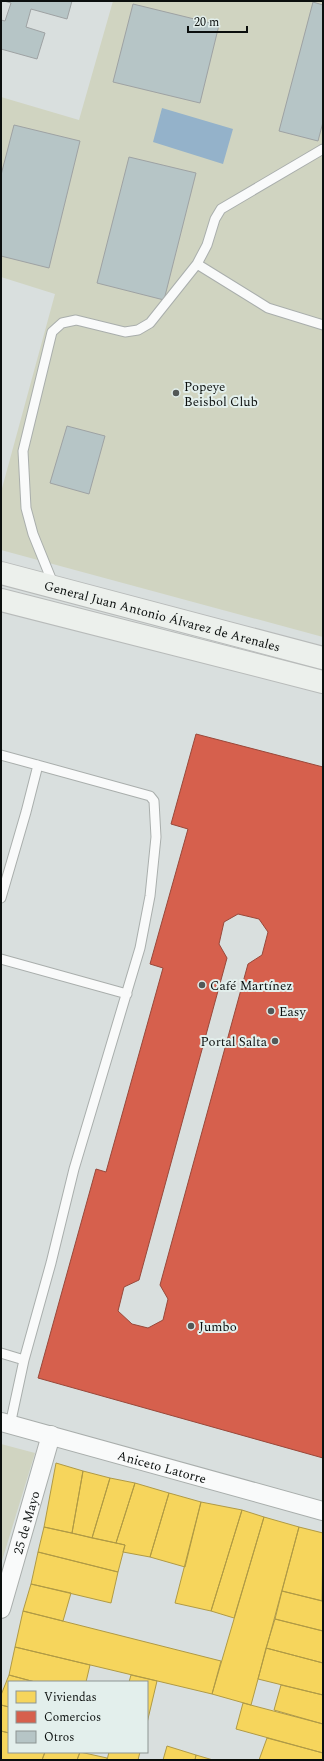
<svg xmlns="http://www.w3.org/2000/svg" width="324" height="1761" viewBox="0 0 324 1761" font-family="Spectral,serif">
  <rect width="100%" height="100%" fill="#d9dfde"/>
  <path fill="#d0d4c1" d="M113,1H323V637L1,550V492L55,294L1,277V97L79,120Z
    M1,1444L35,1453L1,1564Z"/>
  <path fill="#94b2ca" d="M162,108L233,129L223,164L153,142Z"/>
  <path fill="#f6d55c" stroke="#b09a45" d="M56,1463L83,1471L72,1533L44,1527Z
    M83,1471L110,1478L92,1538L72,1533Z
    M110,1478L135,1483L116,1543L92,1538Z
    M135,1483L169,1493L150,1557L123,1552L125,1545L116,1543Z
    M169,1493L201,1502L185,1567L150,1557Z
    M201,1502L242,1510L211,1611L175,1603Z
    M242,1510L264,1517L234,1618L211,1611Z
    M264,1517L299,1527L251,1705L212,1694Z
    M44,1527L125,1545L118,1572L38,1552Z
    M299,1527L323,1533L322,1601L282,1591Z
    M38,1552L118,1572L111,1603L31,1584Z
    M31,1584L71,1593L63,1621L23,1611Z
    M282,1591L323,1601V1631L275,1619Z
    M23,1611L221,1661L212,1694L15,1647Z
    M275,1619L323,1631V1663L266,1648Z
    M15,1647L90,1665L86,1682H35L9,1675Z
    M266,1648L323,1663V1695L258,1679Z
    M9,1675L35,1682H9V1707L1,1705V1695Z
    M131,1675L157,1681L147,1723V1682H129Z
    M281,1685L323,1695V1724L274,1710Z
    M243,1703L323,1724V1753L236,1729Z
    M1,1705L9,1707V1733L1,1731Z
    M1,1731L9,1733V1752H45L42,1760H1Z
    M267,1738L323,1753V1760H259Z
    M167,1746L196,1755L195,1760H163Z
    M45,1752H80L77,1760H42Z
    M80,1752L107,1758V1760H77Z
    M109,1752H140L138,1760H107Z
    M196,1755L213,1760H195Z"/>
  <path fill="#d6604d" stroke="#99483a" fill-rule="evenodd" d="M196,734L323,767V1458L38,1378L96,1169L106,1172L163,968L150,964L188,829L171,824ZM238,914L259,919L268,932L262,955L248,964L160,1285L168,1299L163,1320L148,1328L132,1324L118,1311L124,1287L139,1280L227,958L219,944L224,922Z"/>
  <path fill="#b6c5c6" stroke="#9ea2a3" d="M4,1H72L67,19L31,9L26,27L45,33L37,59L1,49V20L5,21L11,3Z
    M313,2L323,5V122L318,141L279,131Z
    M133,4L219,25L200,103L113,82Z
    M14,125L80,141L49,268L1,256V175Z
    M129,157L196,173L164,300L97,283Z
    M67,426L105,436L89,494L50,483Z"/>
  <g fill="none" stroke-linecap="round" stroke-linejoin="round">
    <g stroke="#a9aeac" stroke-width="11">
      <path id="service" d="M197,264L268,308L323,325
        M54,586L33,534L26,508L23,451L52,332L62,323L76,320L125,332L138,330L150,323L197,264L207,245L215,219L221,209L323,149
        M1,755L150,796L154,801L156,837L150,896L140,948L74,1169L51,1263L24,1360
        M1,898L26,812L38,765
        M1,959L127,994
        M1,1353L24,1360L10,1425"/>
    </g>
    <g stroke="#a9aeac" stroke-width="20">
      <g id="minor">
        <path id="s1" d="M1,1422L323,1511"/>
        <path id="s2" d="M1,1609L51,1435"/>
      </g>
    </g>
    <g stroke="#b8bbba" stroke-width="24">
      <g id="primary">
        <path id="s3" d="M1,573L323,658"/>
        <path d="M1,600L323,682"/>
      </g>
    </g>
    <use href="#service" stroke="#f9fafa" stroke-width="9"/>
    <use href="#minor" stroke="#f9fafa" stroke-width="18"/>
    <use href="#primary" stroke="#ecf0ec" stroke-width="22"/>
  </g>
  <g fill="#535857" stroke="#e3efec" stroke-width="1.5">
    <circle cx="176" cy="393" r="4"/>
    <circle cx="202" cy="985" r="4"/>
    <circle cx="271" cy="1011" r="4"/>
    <circle cx="275" cy="1041" r="4"/>
    <circle cx="191" cy="1326" r="4"/>
  </g>
  <g text-anchor="middle" stroke-width="4" stroke-linejoin="round" paint-order="stroke">
    <g font-size="13" fill="#0b0f0e" stroke="#e3efec" text-anchor="start">
      <text x="184" y="391">Popeye<tspan x="184" dy="15">Beisbol Club</tspan></text>
      <text x="210" y="990">Café Martínez</text>
      <text x="279" y="1016">Easy</text>
      <text x="267" y="1046" text-anchor="end">Portal Salta</text>
      <text x="199" y="1331">Jumbo</text>
    </g>
    <g font-size="13" fill="#0b0f0e" stroke="#e3efec">
      <text dy="5" stroke="none"><textPath href="#s3" startOffset="167">General Juan Antonio Álvarez de Arenales</textPath></text>
      <text dy="5" stroke="none"><textPath href="#s1" startOffset="167">Aniceto Latorre</textPath></text>
      <text dy="5" stroke="none"><textPath href="#s2" startOffset="90">25 de Mayo</textPath></text>
    </g>
  </g>
  <rect width="324" height="1761" fill="none" stroke="#0b0f0e" stroke-width="4"/>
  <rect x="8" y="1681" width="140" height="72" fill="#e3efec" stroke="#8d9593"/>
  <rect x="16" y="1691" width="20" height="12" fill="#f6d55c" stroke="#8d9593"/>
  <text x="44" y="1701" font-size="12" fill="#0b0f0e">Viviendas</text>
  <rect x="16" y="1711" width="20" height="12" fill="#d6604d" stroke="#8d9593"/>
  <text x="44" y="1721" font-size="12" fill="#0b0f0e">Comercios</text>
  <rect x="16" y="1731" width="20" height="12" fill="#b6c5c6" stroke="#8d9593"/>
  <text x="44" y="1741" font-size="12" fill="#0b0f0e">Otros</text>
  <path d="M188 26v6h59v-6" fill="none" stroke="#0b0f0e" stroke-width="2"/>
  <text x="194" y="26" font-size="12" fill="#0b0f0e" stroke="#e3efec" stroke-width="3" paint-order="stroke">20 m</text>
</svg>
